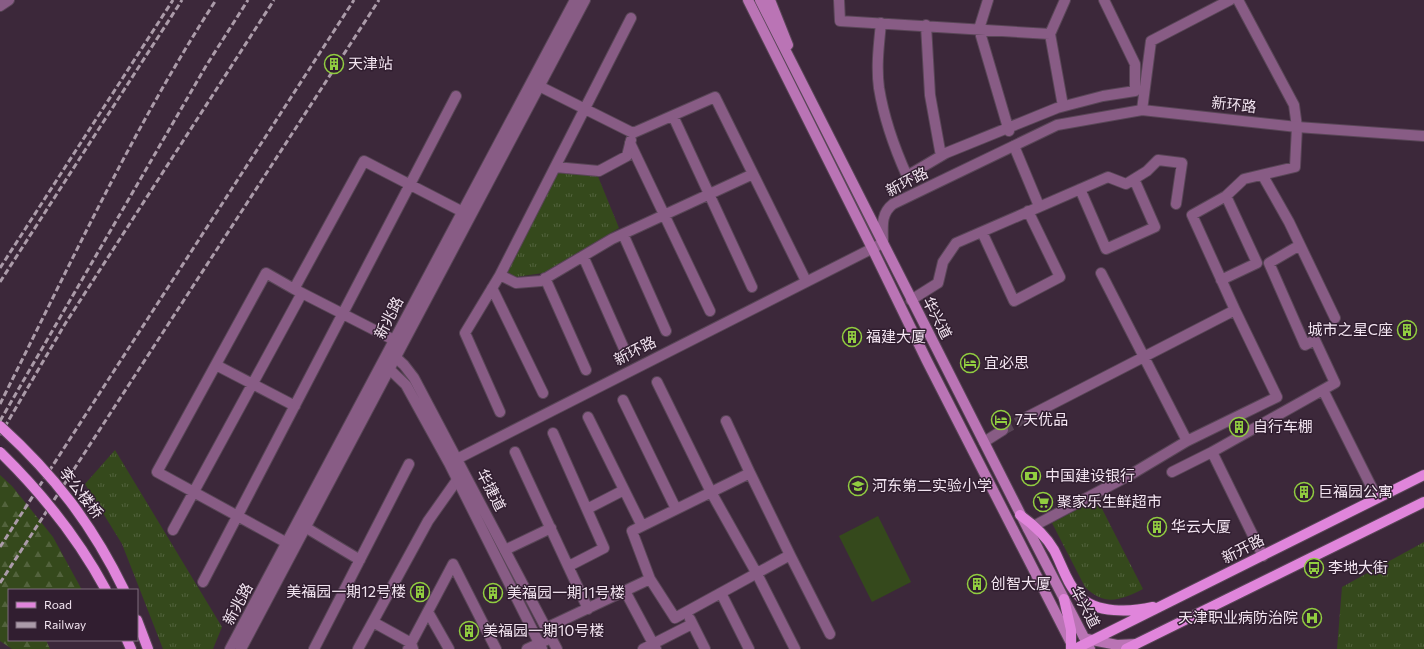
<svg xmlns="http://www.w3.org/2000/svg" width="1424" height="649" viewBox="0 0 1424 649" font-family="Commissioner,'Noto Sans SC',sans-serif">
  <defs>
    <pattern id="grass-tufts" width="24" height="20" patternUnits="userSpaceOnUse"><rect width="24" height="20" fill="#35491c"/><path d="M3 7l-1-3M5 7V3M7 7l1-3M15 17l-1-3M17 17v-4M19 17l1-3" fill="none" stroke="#53633d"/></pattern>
    <pattern id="forest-firs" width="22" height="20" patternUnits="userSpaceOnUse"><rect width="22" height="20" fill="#35491c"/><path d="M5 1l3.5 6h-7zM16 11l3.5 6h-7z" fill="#53633d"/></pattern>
  </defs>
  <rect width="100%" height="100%" fill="#3c283a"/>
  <path fill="url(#grass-tufts)" d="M554,171L597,174L619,228L543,273L516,277L501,268Z
    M115,450L222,627L213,649H163L122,544L85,484Z
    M1097,499L1143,589C1121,600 1105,607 1085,587L1052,523Z
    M1424,542V649H1337L1342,587Z"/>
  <path fill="url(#forest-firs)" d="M0,475L12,486L53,537L82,590H9V640H46L50,649H12L0,641Z"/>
  <path fill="#35491c" d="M878,516L911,582L872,602L839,536Z"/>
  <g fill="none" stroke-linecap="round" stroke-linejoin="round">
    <path stroke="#574455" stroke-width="10" stroke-dasharray="10 5" stroke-linecap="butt" d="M1003,430L1027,417"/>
    <g stroke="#594657" stroke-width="12">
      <path id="minor" d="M839,0L840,21L1050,34
        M988,0L979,29L1009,131
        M0,6L9,0
        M881,23C879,44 876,66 879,88C884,119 894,147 907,176L946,153L1057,108L1103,96L1135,91V64L1104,0
        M926,25L930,95L941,156
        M539,86L633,133L715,97L806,281
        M1063,106L1050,34L1065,0
        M1142,110L1151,41L1230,0
        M673,116L752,287
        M630,143L710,311
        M1014,146L1039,206
        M555,167L599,171L627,156L631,140
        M1263,176L1289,222L1300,245L1269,263L1305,345L1315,340L1335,383L1212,452L1263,556
        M1080,189L1106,249L1155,227L1134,179
        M982,232L1014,301L1060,277L1028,211
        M623,234L666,331
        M1300,245L1335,318
        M583,256L625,351
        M1101,273L1187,441
        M500,275L516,283L541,281L612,239L753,174
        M545,278L586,370
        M1221,280L1257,263L1226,196
        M492,288L543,393
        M911,300L938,283L943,262L956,243L1108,177L1126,184L1147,171L1158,160L1182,163L1176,204
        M394,340L294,289L364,161L461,211
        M216,365L295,406
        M657,382L711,492L757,574L795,649
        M1323,390L1377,498
        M623,400L676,509
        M500,412L465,333L500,275L631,18
        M588,417L642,526
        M1027,417L1235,310L1192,215L1226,196L1244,179L1295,167L1297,127L1294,105L1238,0
        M726,421L750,473
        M553,433L604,548L569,566
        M984,442L1003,430
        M515,452L588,609
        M1172,472L1212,452
        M587,509L624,490
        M305,527L360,560
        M1028,529L1130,475L1187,441L1277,397L1235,310
        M173,530L302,293
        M287,543L157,472L266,273L294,289
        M505,550L551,528
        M790,555L830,634
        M203,582L456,96
        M625,591L656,649
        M721,593L749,649
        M428,612L449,649
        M690,619L705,649
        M373,622L411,643L413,649
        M546,628L650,579L632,531L750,473L790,555L675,618L650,579
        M314,649L409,464
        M358,649L428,521L457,480
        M408,649L453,564L496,649
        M527,649L551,638
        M643,649L692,624"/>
    </g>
    <g stroke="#594657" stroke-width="12">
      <path id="tertiary" d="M391,353L404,365L414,378L557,649
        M384,364L406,385L449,463L542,649
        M449,463L883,243C883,228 880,214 893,204L1057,125L1142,110L1297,127L1424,136
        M230,649L575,0
        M241,649L585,0"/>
    </g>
    <g stroke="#594657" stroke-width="12">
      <path id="secondary" d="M748,0L872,248L927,361L1071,643
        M760,0L1028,529L1090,649
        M770,0L788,45
        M1087,639L1117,645L1136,644"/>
    </g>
    <g stroke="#594657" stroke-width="12">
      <path id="primary" d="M1020,515C1034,525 1046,536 1054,550C1062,565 1067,584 1079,596C1096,614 1131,612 1153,607
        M1064,599L1071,630V649
        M137,620L148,649
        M127,640L131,649
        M1075,649L1424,475
        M1126,649L1424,502"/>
    </g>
    <use href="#minor" stroke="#885c85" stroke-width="10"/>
    <use href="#tertiary" stroke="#885c85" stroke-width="10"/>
    <use href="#secondary" stroke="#ba74b5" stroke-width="10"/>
    <use href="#primary" stroke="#e085db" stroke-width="10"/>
    <path stroke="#ab9ba9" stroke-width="3" stroke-dasharray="6 3" stroke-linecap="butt" d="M0,268L173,0
      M0,282L182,0
      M0,404C69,267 133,128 216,0
      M0,421L206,66L248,0
      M0,435L65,324L274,0
      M0,547L354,0
      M0,583L379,0"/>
    <g stroke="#594657" stroke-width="12" stroke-linecap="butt">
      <path id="primary-bridge" d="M0,426C54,475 92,524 124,590
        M0,452C42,493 78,538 106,590"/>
    </g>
    <use href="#primary-bridge" stroke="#e085db" stroke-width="10"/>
  </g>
  <defs>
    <g id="building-ring" transform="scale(1)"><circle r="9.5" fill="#311e30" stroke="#91cd40" stroke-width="1.5"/><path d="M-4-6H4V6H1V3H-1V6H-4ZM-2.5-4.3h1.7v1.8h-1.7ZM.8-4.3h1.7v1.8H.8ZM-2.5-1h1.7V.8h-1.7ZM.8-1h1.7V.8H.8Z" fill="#91cd40"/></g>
    <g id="hotel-ring" transform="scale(1)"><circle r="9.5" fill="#311e30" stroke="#91cd40" stroke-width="1.5"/><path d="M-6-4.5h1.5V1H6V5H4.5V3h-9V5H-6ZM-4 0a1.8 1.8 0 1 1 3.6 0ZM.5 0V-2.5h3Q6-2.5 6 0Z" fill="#91cd40"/></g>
    <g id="bank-ring" transform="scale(1)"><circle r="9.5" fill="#311e30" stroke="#91cd40" stroke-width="1.5"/><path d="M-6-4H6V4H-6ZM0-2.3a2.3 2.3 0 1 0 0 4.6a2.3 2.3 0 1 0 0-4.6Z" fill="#91cd40"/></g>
    <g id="school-ring" transform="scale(1)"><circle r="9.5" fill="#311e30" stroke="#91cd40" stroke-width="1.5"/><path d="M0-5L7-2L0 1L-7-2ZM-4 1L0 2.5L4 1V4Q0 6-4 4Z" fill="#91cd40"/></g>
    <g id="supermarket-ring" transform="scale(1)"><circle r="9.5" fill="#311e30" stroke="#91cd40" stroke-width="1.5"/><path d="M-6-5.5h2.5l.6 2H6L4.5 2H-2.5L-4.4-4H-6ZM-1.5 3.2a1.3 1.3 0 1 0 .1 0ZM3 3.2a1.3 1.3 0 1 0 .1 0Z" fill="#91cd40"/></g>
    <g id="bus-ring" transform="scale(1)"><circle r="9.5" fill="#311e30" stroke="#91cd40" stroke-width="1.5"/><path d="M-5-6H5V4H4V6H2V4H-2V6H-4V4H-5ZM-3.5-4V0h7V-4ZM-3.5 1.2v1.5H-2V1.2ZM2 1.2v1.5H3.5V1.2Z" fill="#91cd40"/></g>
    <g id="hospital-ring" transform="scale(1)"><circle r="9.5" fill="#311e30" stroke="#91cd40" stroke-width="1.5"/><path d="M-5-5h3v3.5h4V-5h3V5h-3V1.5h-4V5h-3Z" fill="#91cd40"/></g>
  </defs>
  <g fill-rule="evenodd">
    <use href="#building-ring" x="334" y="64"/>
    <use href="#building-ring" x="1407" y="330"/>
    <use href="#building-ring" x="852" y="337"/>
    <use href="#hotel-ring" x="970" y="363"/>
    <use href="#hotel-ring" x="1001" y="420"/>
    <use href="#building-ring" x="1239" y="427"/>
    <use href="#bank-ring" x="1031" y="476"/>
    <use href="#school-ring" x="858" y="486"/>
    <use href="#building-ring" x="1304" y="492"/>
    <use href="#supermarket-ring" x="1043" y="502"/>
    <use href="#building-ring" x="1157" y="527"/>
    <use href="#bus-ring" x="1314" y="568"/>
    <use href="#building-ring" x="977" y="584"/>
    <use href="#building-ring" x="420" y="592"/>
    <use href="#building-ring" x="493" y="593"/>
    <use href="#hospital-ring" x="1312" y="618"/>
    <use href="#building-ring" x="469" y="631"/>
  </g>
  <g text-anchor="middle" stroke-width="3" stroke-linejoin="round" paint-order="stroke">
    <g font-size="15" fill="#f2e4f0" stroke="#311e30" text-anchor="start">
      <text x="348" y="69">天津站</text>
      <text x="1393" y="335" text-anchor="end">城市之星C座</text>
      <text x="866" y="342">福建大厦</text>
      <text x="984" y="368">宜必思</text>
      <text x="1015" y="425">7天优品</text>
      <text x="1253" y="432">自行车棚</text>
      <text x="1045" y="481">中国建设银行</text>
      <text x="872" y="491">河东第二实验小学</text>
      <text x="1318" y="497">巨福园公寓</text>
      <text x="1057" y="507">聚家乐生鲜超市</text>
      <text x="1171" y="532">华云大厦</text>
      <text x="1328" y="573">李地大街</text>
      <text x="991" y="589">创智大厦</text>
      <text x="406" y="597" text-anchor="end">美福园一期12号楼</text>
      <text x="507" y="598">美福园一期11号楼</text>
      <text x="1298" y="623" text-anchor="end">天津职业病防治院</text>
      <text x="483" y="636">美福园一期10号楼</text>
    </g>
    <g font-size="15" fill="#f2e4f0" stroke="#311e30">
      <text transform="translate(1234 105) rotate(6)" y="5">新环路</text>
      <text transform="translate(907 182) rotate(-27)" y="5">新环路</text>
      <text transform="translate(389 318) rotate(-63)" y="5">新兆路</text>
      <text transform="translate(937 318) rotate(63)" y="5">华兴道</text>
      <text transform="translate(635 351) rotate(-27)" y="5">新环路</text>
      <text transform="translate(491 490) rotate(63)" y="5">华捷道</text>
      <text transform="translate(81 493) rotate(52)" y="5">李公楼桥</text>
      <text transform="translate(1243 549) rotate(-27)" y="5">新开路</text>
      <text transform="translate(238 604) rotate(-62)" y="5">新兆路</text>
      <text transform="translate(1085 607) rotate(62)" y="5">华兴道</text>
    </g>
  </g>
  <rect x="8" y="589" width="130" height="52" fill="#311e30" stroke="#7e6d7d"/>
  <rect x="16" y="602" width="20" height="6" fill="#e085db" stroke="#7e6d7d"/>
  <text x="44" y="609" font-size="12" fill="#f2e4f0">Road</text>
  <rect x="16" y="622" width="20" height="6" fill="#ab9ba9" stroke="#7e6d7d"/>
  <text x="44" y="629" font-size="12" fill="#f2e4f0">Railway</text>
</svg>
